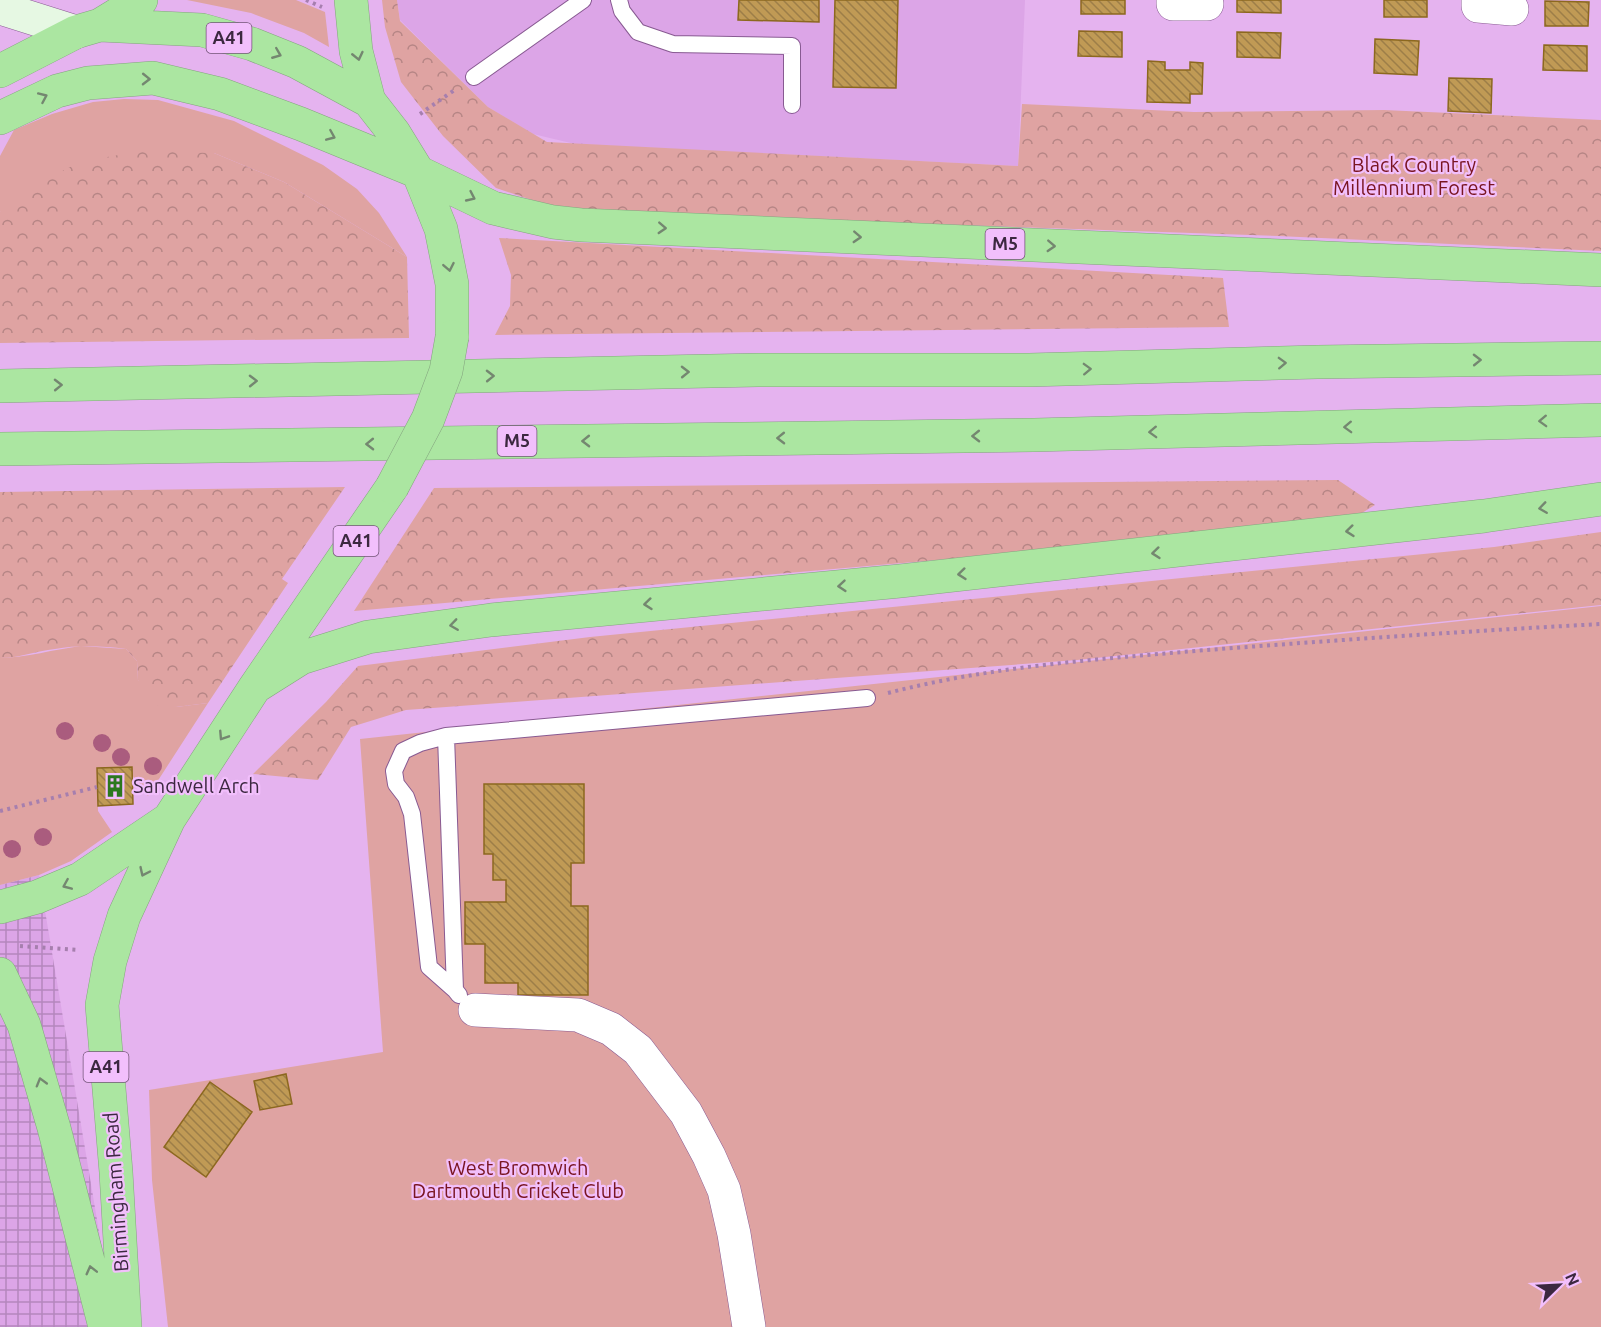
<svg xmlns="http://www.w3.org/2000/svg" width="1601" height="1327" viewBox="0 0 1601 1327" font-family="Ubuntu,sans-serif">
  <defs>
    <pattern id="industrial-grid" width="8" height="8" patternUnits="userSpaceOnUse" patternTransform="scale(1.5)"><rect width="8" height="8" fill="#dca5e7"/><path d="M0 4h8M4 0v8" fill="none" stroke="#b486bd"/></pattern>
    <pattern id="forest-crowns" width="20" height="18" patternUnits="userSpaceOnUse" patternTransform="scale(1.5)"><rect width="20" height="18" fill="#dfa3a2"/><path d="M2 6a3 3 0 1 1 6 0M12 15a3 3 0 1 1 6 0" fill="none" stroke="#b68585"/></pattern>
    <pattern id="building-back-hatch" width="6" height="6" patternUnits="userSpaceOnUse" patternTransform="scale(1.5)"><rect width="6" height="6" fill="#c09a55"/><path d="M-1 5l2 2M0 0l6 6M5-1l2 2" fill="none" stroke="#9d7e48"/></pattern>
  </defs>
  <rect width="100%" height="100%" fill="#e5b3ef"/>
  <path fill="#dca5e7" d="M397,0H1025L1018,166L575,144L533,134L488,107L400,20Z"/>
  <path fill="url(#industrial-grid)" d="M39,875L70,1059L115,1327H0V885Z"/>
  <path fill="#dfa3a2" d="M187,0H296L325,12L329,47L304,33L251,13Z
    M124,99L158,100L234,121L323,165L357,189L379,213L407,257L284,182L214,153L0,212V156L14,130L52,114L93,102Z
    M1601,606V1327H168L152,1180L149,1090L383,1052L360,739Z
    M81,646L126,649L137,661L138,680L176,707L208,703L148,796L132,775V767L97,768L98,811L112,832L71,861L39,875L0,885V658C25,658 55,649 81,646Z"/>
  <path fill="url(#forest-crowns)" d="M382,0H397L400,21L488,107L547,142L1018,166L1022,104L1194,112L1384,110L1601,120V251L1278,236L901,223L556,208L496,188L443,136L401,82L385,27Z
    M140,151L214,153L284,182L407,257L409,338L0,343V212L25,190L80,162Z
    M499,238L1223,278L1229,327L495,335L510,306L511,275Z
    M1338,480L1375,505L1357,516L948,559L354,611L434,488Z
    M345,487L282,579L288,583L208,703L176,707L155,705L138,680L137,661L126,649C102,646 79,645 55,649C36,651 19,658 0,658V492Z
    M1601,532V605L1077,660L406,710L351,727L318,780L253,774L326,702L358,666L590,637L1494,547Z"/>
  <path fill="url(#building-back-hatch)" stroke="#8c681f" stroke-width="1.5" d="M739,0H819V22L738,20Z
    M835,0H898L896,88L833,87Z
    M1081,0H1125V14H1081Z
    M1237,0H1281V13L1237,12Z
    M1384,0H1427V17H1384Z
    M1545,1L1589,2L1588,26H1545Z
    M1079,31L1122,32V57L1078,56Z
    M1237,32L1281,33L1280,58L1237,57Z
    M1375,39L1419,41L1417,75L1374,73Z
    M1544,45L1587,46V71L1543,70Z
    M1148,61L1165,62V70H1190V62L1203,63L1202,94H1190V103L1147,102Z
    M1449,78L1492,79L1491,113L1448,111Z
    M132,767L133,804L98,806L97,768Z
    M484,784H584V863H571V906H588V995H518V983H485V944H465V902H506V880H493V854H484Z
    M286,1074L292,1104L260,1110L254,1081Z
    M210,1082L252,1112L206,1177L164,1147Z"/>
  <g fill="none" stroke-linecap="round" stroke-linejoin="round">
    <g stroke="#885a92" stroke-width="18">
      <path id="lane" d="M619,0L622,11L638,32L673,44L792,46V105
        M474,77L583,0
        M446,736L455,990L459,995
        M455,990L429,967L412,814L406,797L396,784L394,771L403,751L420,743L446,736L867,698"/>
    </g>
    <g stroke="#885a92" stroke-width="34">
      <path id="street" d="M1173,0V4H1207
        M1478,0V6L1512,9
        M475,1010L578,1015L611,1029L638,1050L686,1113L709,1156L724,1190L734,1234L749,1327"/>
    </g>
    <g stroke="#885a92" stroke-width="34">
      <path id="secondary" d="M0,8L76,32"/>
    </g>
    <g stroke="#84a47f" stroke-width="34">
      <path id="highway" d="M351,0L356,51L369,101
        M100,25L141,0
        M0,71L76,32L100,25L202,30L252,44L297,62L369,101L394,133L418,172L441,229L452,284V337
        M0,118L57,91L88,83L153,78L220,94L301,124L418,172L493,208L553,222L581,225L1601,270
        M0,386L758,370H1029L1317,362L1601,358
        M0,449L1034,435L1601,420
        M255,687L301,658L368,637L491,620L900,581L1484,516L1601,499
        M0,907L37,897L80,879L169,819L255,687L392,487
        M0,974L24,1025L54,1128L105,1327
        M125,1327L116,1172L102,1005L110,961L124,916L168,821"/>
    </g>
    <path stroke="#a67fae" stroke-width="4" stroke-dasharray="3 4.5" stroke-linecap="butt" d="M306,0L322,7
      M420,114L456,89
      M888,693C992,666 1100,659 1207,650C1338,640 1469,631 1601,624
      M0,811L97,787
      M20,946L79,950"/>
    <use href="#lane" stroke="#fff" stroke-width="16"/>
    <use href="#street" stroke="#fff" stroke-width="33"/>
    <use href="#secondary" stroke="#e6f8e3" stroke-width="33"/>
    <use href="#highway" stroke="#abe6a1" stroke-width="33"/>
    <g stroke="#84a47f" stroke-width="34" stroke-linecap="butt">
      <path id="highway-bridge" d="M392,487L428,419L446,371L452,337"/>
    </g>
    <use href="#highway-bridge" stroke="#abe6a1" stroke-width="33"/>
  </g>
  <g fill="#aa5c7e">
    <circle cx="65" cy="731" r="9"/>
    <circle cx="102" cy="743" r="9"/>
    <circle cx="121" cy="757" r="9"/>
    <circle cx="153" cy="766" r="9"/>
    <circle cx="43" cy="837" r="9"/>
    <circle cx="12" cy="849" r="9"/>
  </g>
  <defs><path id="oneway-chevron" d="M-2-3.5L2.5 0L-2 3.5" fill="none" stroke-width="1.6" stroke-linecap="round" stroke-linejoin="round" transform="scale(1.5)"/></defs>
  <g stroke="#748770">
    <use href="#oneway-chevron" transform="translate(277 54) rotate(22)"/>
    <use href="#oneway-chevron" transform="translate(358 56) rotate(77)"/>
    <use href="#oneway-chevron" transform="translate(146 79) rotate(1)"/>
    <use href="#oneway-chevron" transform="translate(43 97) rotate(-24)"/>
    <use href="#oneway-chevron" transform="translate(331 136) rotate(23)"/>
    <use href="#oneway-chevron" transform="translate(471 197) rotate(25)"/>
    <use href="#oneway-chevron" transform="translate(662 228) rotate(3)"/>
    <use href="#oneway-chevron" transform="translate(857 237) rotate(3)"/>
    <use href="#oneway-chevron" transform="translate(1051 246) rotate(3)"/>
    <use href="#oneway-chevron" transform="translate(449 267) rotate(79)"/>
    <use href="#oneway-chevron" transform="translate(1477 360) rotate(-1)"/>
    <use href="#oneway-chevron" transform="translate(1282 363) rotate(-2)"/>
    <use href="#oneway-chevron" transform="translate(1087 369) rotate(-2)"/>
    <use href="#oneway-chevron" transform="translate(685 372) rotate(-1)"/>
    <use href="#oneway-chevron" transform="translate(490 376) rotate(-1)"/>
    <use href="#oneway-chevron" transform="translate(253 381) rotate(-1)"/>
    <use href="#oneway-chevron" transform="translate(58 385) rotate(-1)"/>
    <use href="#oneway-chevron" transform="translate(1543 421) rotate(178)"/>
    <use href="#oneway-chevron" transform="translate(1348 427) rotate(178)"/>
    <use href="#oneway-chevron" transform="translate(1153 432) rotate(178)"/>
    <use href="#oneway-chevron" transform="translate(976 436) rotate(179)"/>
    <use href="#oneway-chevron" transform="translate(781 438) rotate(179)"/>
    <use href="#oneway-chevron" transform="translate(586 441) rotate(179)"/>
    <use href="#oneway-chevron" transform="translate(370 444) rotate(179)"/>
    <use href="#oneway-chevron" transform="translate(1543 508) rotate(172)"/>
    <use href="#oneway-chevron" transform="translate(1350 531) rotate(174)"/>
    <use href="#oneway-chevron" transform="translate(1156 553) rotate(174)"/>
    <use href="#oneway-chevron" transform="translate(962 574) rotate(174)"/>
    <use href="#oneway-chevron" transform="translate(842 586) rotate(175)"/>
    <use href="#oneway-chevron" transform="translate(648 604) rotate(174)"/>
    <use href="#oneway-chevron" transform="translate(454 625) rotate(172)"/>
    <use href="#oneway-chevron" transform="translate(223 736) rotate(123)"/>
    <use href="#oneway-chevron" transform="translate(144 872) rotate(115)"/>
    <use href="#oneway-chevron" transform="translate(67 885) rotate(157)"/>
    <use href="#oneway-chevron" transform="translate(41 1082) rotate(-106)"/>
    <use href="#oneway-chevron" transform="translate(91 1270) rotate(-104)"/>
  </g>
  <defs>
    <g id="building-bare" transform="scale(1.8)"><path d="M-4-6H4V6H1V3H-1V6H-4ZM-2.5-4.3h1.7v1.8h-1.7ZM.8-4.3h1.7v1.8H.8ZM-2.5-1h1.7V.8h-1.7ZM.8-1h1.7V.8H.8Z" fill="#2d781e" stroke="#f2bffc" stroke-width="2.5" paint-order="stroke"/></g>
  </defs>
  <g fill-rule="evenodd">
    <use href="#building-bare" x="115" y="786"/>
  </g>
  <g text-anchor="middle" stroke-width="4.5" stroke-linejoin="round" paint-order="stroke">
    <g fill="#f2bffc" stroke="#735578" stroke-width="1.5">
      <rect x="206.5" y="23" width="45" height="30" rx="4.5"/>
      <rect x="985.5" y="229" width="39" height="30" rx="4.5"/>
      <rect x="497.5" y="426" width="39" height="30" rx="4.5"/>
      <rect x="333.5" y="526" width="45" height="30" rx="4.5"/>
      <rect x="83.5" y="1052" width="45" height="30" rx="4.5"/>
    </g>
    <g font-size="18" font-weight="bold" fill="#3c2840">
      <text x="229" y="44">A41</text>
      <text x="1005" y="250">M5</text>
      <text x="517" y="447">M5</text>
      <text x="356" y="547">A41</text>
      <text x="106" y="1073">A41</text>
    </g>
    <g font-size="20" fill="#791521" stroke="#f2bffc">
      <text x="1414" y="172">Black Country<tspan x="1414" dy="23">Millennium Forest</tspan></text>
      <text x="518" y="1175">West Bromwich<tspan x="518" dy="23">Dartmouth Cricket Club</tspan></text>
    </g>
    <g font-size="20" fill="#3c2840" stroke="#f2bffc" text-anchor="start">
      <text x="133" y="793">Sandwell Arch</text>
    </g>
    <g font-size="20" fill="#3c2840" stroke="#f2bffc">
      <text transform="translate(116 1192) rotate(-94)" y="7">Birmingham Road</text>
    </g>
  </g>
  <g transform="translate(1559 1285) rotate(66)" stroke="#f2bffc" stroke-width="4.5" paint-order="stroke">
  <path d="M0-4.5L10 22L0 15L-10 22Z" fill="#3c2840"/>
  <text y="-9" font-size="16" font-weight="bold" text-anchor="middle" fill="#3c2840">N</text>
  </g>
</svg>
